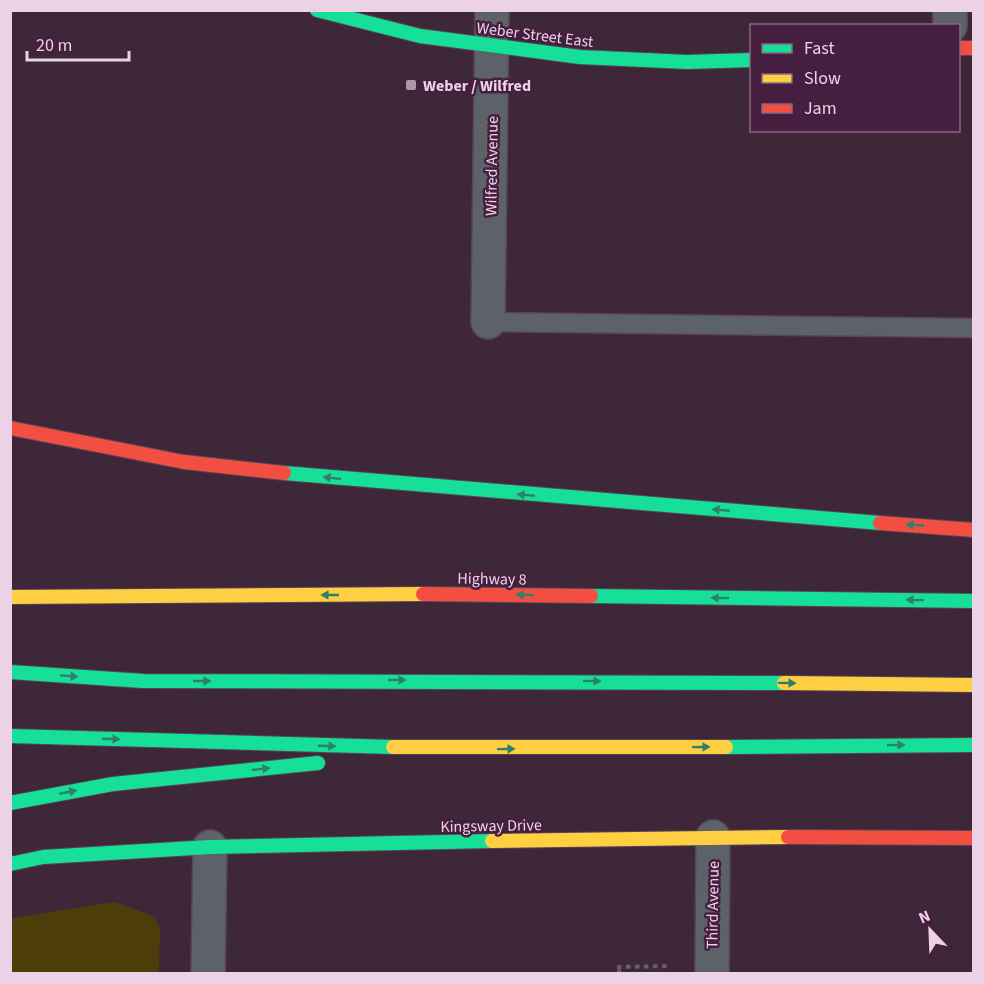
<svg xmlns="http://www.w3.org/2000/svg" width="984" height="984" viewBox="0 0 984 984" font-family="'Source Sans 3',sans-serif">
  <rect width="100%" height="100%" fill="#3d2739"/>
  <path fill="#4d3d0b" d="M115,902L155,917L160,929L159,973H11V918Z"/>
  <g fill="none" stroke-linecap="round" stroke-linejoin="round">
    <g stroke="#574454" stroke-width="21">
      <path id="lane" d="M488,322L974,328"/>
    </g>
    <g stroke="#574454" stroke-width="36">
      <path id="street" d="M950,10V26
        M488,322L492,10
        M208,974L210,847
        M712,974L713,837"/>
    </g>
    <g stroke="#574454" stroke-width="16">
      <path id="fast" d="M317,10L420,36L580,57L687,62L752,60
        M284,473L880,523
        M591,596L974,601
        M10,672L143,681L784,683
        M10,736L393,747
        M726,747L974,745
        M10,803L113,784L318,763
        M10,864L43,857L210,847L492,841"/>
    </g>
    <g stroke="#574454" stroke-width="16">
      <path id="slow" d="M10,597L423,594
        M784,683L974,685
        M393,747H726
        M492,841L788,837"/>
    </g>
    <g stroke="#574454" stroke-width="16">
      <path id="jam" d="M958,48H974
        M10,428L184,462L284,473
        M880,523L974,530
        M423,594L591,596
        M788,837L974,838"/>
    </g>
    <path stroke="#65626a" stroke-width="4" stroke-dasharray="4.5 4.5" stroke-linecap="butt" d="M617,967L671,966
      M619,974V967"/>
    <use href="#lane" stroke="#5d6268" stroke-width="18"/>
    <use href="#street" stroke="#5d6268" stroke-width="33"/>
    <use href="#fast" stroke="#16e098" stroke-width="14"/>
    <use href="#slow" stroke="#ffcf43" stroke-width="14"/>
    <use href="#jam" stroke="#f24e42" stroke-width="14"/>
  </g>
  <defs><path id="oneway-solid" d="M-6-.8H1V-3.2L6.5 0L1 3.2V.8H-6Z" transform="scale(1.5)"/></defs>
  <g fill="#2e7f6c">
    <use href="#oneway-solid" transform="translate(332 478) rotate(-174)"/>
    <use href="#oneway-solid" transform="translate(526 495) rotate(-175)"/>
    <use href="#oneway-solid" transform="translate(721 510) rotate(-175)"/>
    <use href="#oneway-solid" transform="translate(915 525) rotate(-175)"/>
    <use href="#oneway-solid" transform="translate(330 595) rotate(180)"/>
    <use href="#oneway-solid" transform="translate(525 595) rotate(-179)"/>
    <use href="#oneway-solid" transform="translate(720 598) rotate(-179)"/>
    <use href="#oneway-solid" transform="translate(915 600) rotate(-179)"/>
    <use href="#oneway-solid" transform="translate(69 676) rotate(4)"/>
    <use href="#oneway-solid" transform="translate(397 680)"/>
    <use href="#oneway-solid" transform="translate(202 681)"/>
    <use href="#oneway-solid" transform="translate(592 681) rotate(1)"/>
    <use href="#oneway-solid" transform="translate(787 683) rotate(1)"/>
    <use href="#oneway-solid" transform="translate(111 739) rotate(2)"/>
    <use href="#oneway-solid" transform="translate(896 745) rotate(-1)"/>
    <use href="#oneway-solid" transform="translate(327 746) rotate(2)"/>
    <use href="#oneway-solid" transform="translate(701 747) rotate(-1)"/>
    <use href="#oneway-solid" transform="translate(506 749) rotate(-1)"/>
    <use href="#oneway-solid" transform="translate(261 769) rotate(-6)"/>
    <use href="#oneway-solid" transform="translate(68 792) rotate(-11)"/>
  </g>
  <rect fill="#af96a9" stroke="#461e3f" stroke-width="2" x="405" y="79" width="12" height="12" rx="3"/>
  <g text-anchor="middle" stroke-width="5" stroke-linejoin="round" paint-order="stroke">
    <g font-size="16" fill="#ecd2e5" stroke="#461e3f">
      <text transform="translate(535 34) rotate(7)" y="6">Weber Street East</text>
      <text transform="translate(491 166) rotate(-89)" y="6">Wilfred Avenue</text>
      <text transform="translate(492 578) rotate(1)" y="6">Highway 8</text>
      <text transform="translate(491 825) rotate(-1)" y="6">Kingsway Drive</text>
      <text transform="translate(712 905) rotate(-89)" y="6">Third Avenue</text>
    </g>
    <g font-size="16" font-weight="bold" fill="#ecd2e5" stroke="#461e3f" text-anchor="start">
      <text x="423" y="91">Weber / Wilfred</text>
    </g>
  </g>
  <rect width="984" height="984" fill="none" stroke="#ecd2e5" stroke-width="24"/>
  <rect x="750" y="24" width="210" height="108" fill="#461e3f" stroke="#886681" stroke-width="1.5"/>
  <rect x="762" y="44" width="30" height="9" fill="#16e098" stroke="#886681" stroke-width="1.5"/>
  <text x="804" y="54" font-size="18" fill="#ecd2e5">Fast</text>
  <rect x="762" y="74" width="30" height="9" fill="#ffcf43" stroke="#886681" stroke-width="1.5"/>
  <text x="804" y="84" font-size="18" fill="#ecd2e5">Slow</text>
  <rect x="762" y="104" width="30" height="9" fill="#f24e42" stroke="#886681" stroke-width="1.5"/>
  <text x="804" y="114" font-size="18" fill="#ecd2e5">Jam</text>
  <g transform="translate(930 930) rotate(337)" stroke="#461e3f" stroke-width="4.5" paint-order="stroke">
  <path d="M0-4.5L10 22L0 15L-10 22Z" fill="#ecd2e5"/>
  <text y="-9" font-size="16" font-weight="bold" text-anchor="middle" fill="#ecd2e5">N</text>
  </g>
  <path d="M27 51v9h102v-9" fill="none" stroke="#ecd2e5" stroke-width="3"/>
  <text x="36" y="51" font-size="18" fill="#ecd2e5" stroke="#461e3f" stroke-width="4.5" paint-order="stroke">20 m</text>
</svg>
